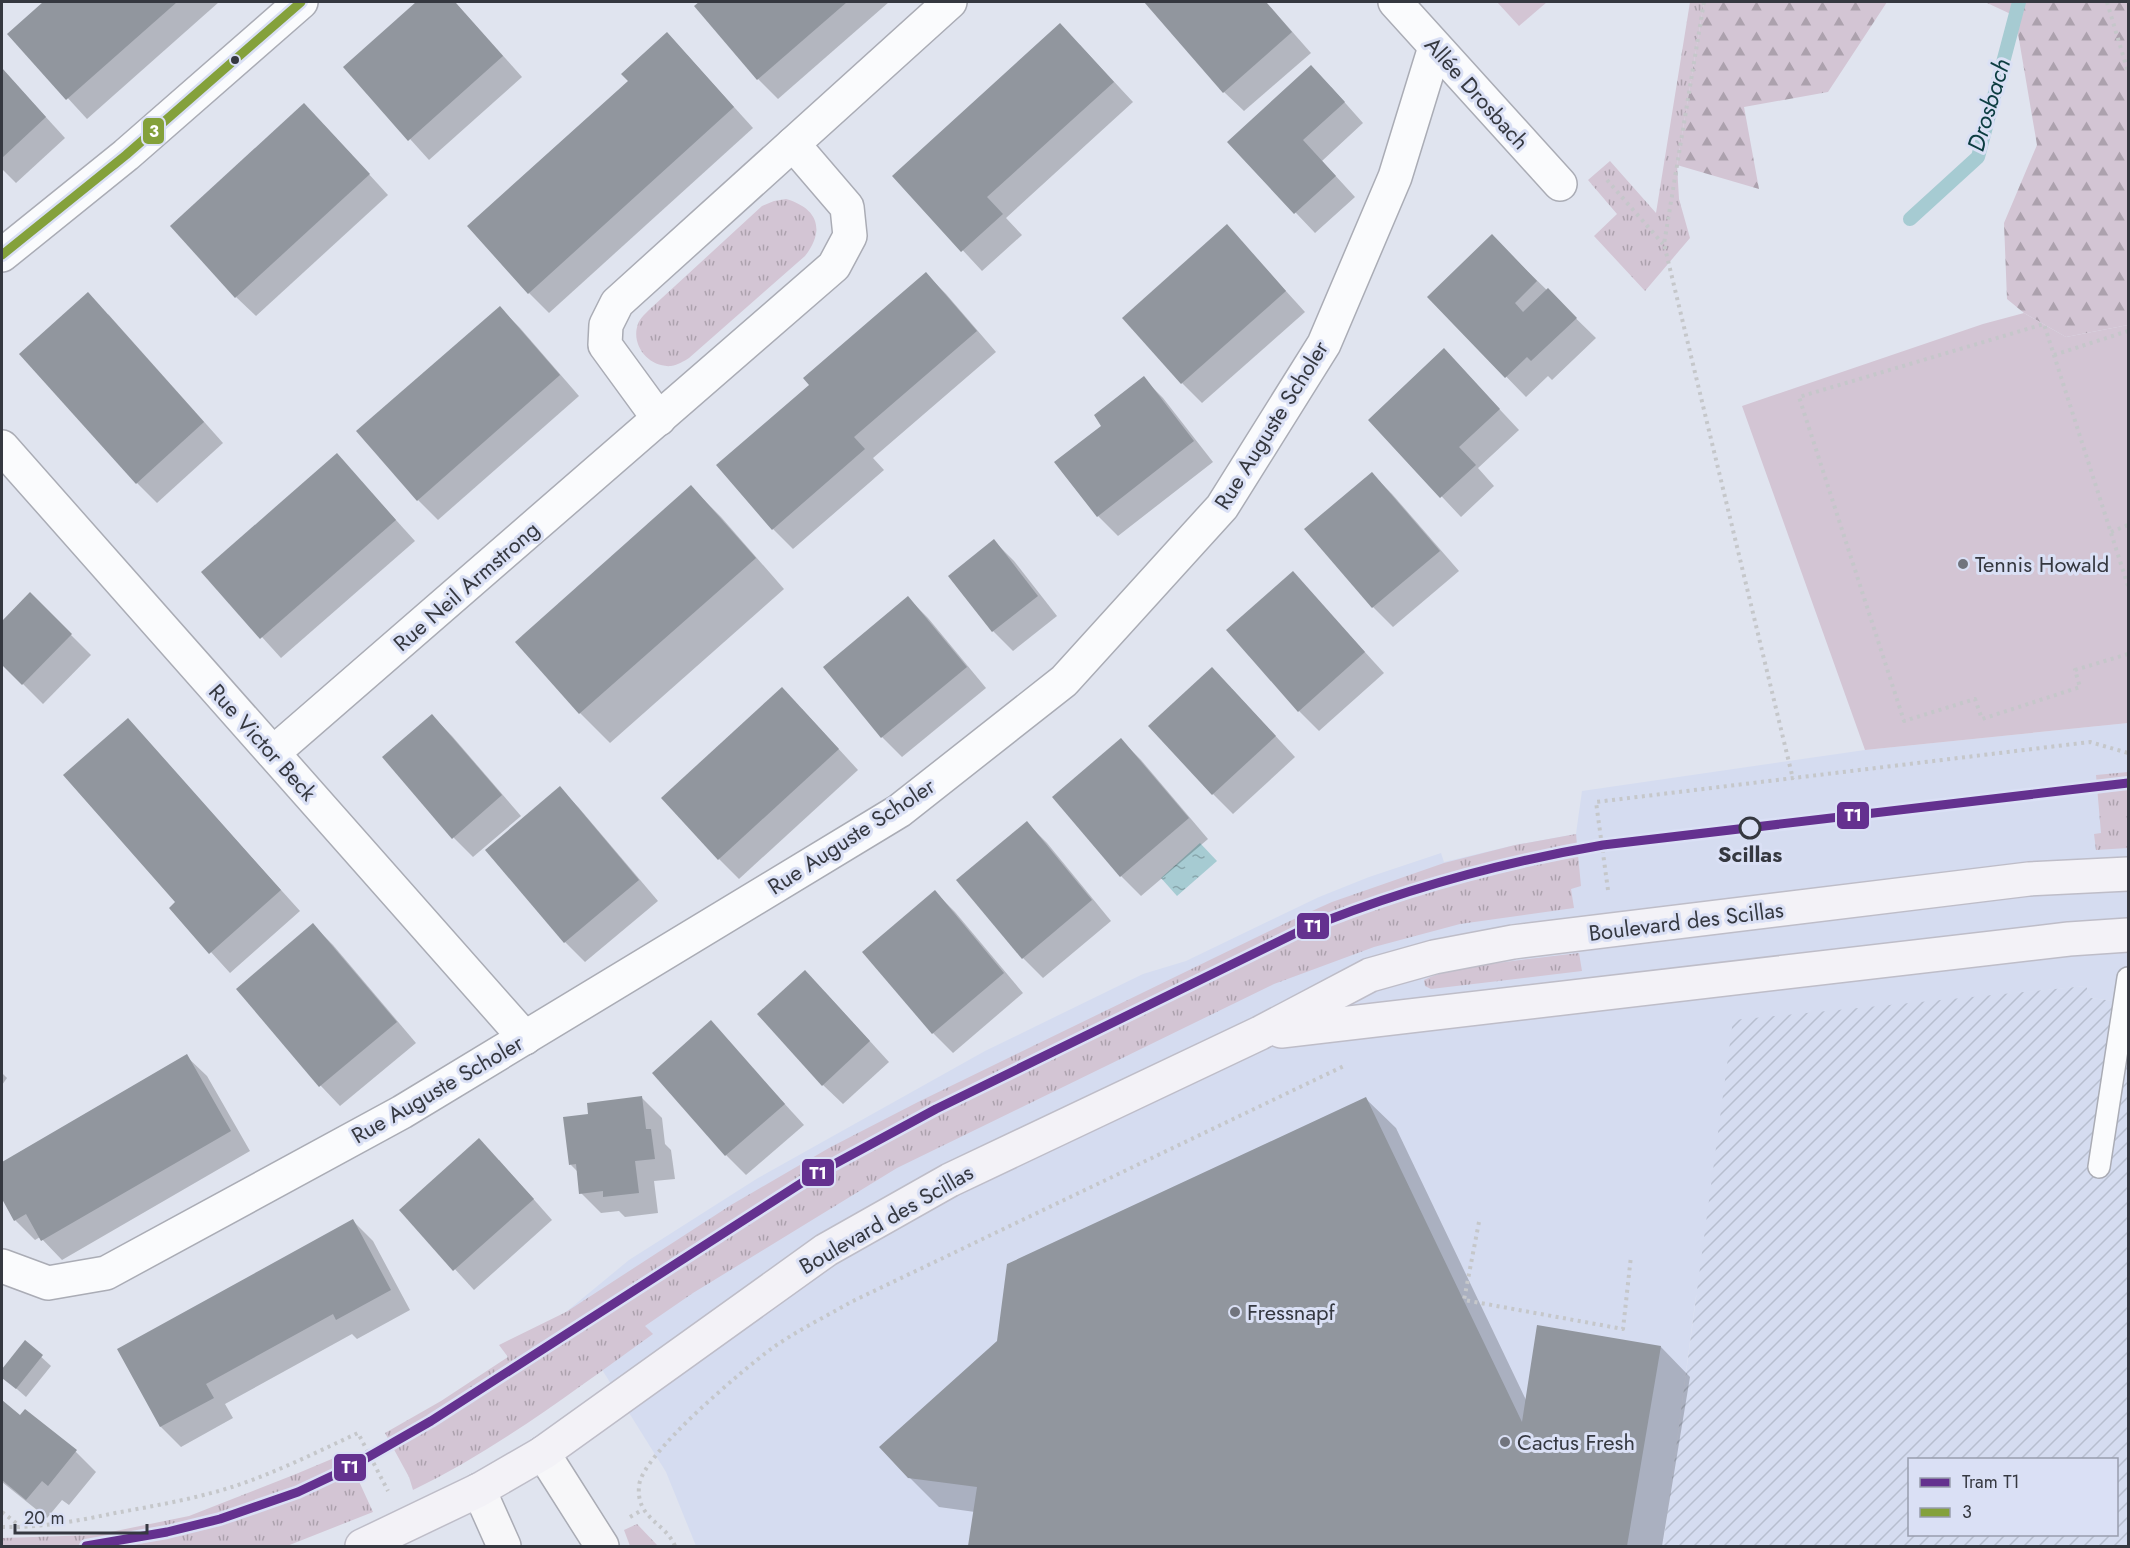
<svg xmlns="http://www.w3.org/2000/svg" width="2130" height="1548" font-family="Jost,sans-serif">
<defs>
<pattern id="industrial-furrows" width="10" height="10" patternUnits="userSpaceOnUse" patternTransform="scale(1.5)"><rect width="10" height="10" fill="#d5dcf0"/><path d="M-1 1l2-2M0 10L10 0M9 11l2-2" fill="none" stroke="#b7becf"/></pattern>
<pattern id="grass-tufts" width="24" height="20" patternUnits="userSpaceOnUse" patternTransform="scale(1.5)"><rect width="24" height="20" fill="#d3c5d4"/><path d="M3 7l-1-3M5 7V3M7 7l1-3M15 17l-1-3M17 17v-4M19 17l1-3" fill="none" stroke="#aca1ad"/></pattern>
<pattern id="forest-firs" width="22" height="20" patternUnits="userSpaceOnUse" patternTransform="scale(1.5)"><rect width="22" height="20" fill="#d3c5d4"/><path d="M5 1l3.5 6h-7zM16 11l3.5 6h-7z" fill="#aca1ad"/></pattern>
<pattern id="water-ripples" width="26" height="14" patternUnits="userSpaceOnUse" patternTransform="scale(1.5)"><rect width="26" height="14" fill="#a6cbd2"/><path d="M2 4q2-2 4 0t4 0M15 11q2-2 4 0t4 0" fill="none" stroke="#88a6ac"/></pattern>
</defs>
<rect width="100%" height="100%" fill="#e0e4ef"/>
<!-- built -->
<polygon fill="#d5dcf0" points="2128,723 2128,1003 2091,998 2086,986 1958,999 1696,1296 1663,1546 696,1546 666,1472 566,1312 629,1260 758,1178 985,1051 1143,974 1186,961 1319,897 1369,877 1441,853 1444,862 1515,845 1576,834 1582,791 1865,750"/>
<!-- industrial -->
<path fill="url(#industrial-furrows)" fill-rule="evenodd" d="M2086 986 2091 998 2128 1003V1546H1663L1733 1020ZM1910 1460H2116V1534H1910Z"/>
<!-- grass -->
<g fill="url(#grass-tufts)">
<polygon points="1690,2 1704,2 1677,165 1679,199 1690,238 1645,291 1594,236 1617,214 1588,180 1610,161 1656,213"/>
<path d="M786 199C817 208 826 229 805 256L689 358C684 361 678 365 671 366 650 368 630 346 638 324 640 318 646 313 650 309L762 206 774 201Z"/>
<polygon points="2128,772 2128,848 2096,850 2094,834 2101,833 2096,775"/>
<path d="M1576 834 1581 886 1571 889 1574 908 1460 924 1374 947 1274 984 897 1168 693 1293 645 1326 653 1334C576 1389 498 1449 413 1490L409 1477 385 1433 441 1401 508 1357 499 1345 566 1312 731 1205 829 1148 918 1102 1292 920 1332 902 1444 863 1515 845Z"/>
<path d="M1579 953 1582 971 1431 989 1425 986 1424 980C1439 972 1457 970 1473 967 1508 961 1544 957 1579 953Z"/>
<polygon points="346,1453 373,1512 287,1546 2,1546 2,1538 96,1535 189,1516 296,1474"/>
<polygon points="637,1524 658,1546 630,1546 624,1530"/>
</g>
<!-- forest -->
<g fill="url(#forest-firs)">
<polygon points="1704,2 1887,2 1828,92 1744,107 1759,189 1677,165"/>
<polygon points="1985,2 2128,2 2128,325 2066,337 2024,313 2007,299 2004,223 2037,145 2015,16"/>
</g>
<!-- pitch -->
<g fill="#d3c5d4">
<polygon points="1497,2 1547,2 1519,26"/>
<polygon points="2024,313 2066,337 2128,325 2128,723 1865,750 1742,406 1983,324"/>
</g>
<!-- water -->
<polygon fill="url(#water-ripples)" points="1200,843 1217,861 1177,896 1161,878"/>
<!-- shadow -->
<g fill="#0003">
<polygon points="46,2 219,2 87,119 9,34"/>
<polygon points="418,2 455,2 522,77 429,160 345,67"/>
<polygon points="702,2 889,2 778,99 758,79 696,7"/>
<polygon points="1145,2 1266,2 1311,53 1244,111 1224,92"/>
<polygon points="1080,45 1133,102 1006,218 1022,235 982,271 894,176"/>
<polygon points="687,55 753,128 549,313 529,293"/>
<polygon points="2,69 65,138 16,183 2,169"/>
<polygon points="1331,87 1363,123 1322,161 1355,197 1315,233 1229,142"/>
<polygon points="324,125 388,195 256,316 236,297"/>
<polygon points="1227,226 1305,312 1202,403 1182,383"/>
<polygon points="1512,256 1596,338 1552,380 1548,376 1526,397 1429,297"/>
<polygon points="926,274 946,294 996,352 873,458 884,470 793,549 773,529 811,385"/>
<polygon points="500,308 520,328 579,396 438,520 418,500"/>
<polygon points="108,314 223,443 157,503 137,483"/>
<polygon points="1444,350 1519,430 1478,468 1494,486 1461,517 1370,420"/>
<polygon points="1143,378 1163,398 1213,462 1118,536 1098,516 1056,463 1103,426"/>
<polygon points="337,455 415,541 281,658 203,572"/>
<polygon points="1372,474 1392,494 1459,571 1393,627 1373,607 1307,529"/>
<polygon points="691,487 721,517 784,589 610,743 580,713 517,642"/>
<polygon points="994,541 1014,561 1057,616 1013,651 993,631 950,576"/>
<polygon points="1293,573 1384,673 1319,731 1299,711"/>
<polygon points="30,594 91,655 43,704 2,663 2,623"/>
<polygon points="908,598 928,618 986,688 902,757 882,737 825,667"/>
<polygon points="1232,689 1295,757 1233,814 1213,794"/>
<polygon points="802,709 858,770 739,879 719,859"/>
<polygon points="432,716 452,736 521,816 473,857 454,838"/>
<polygon points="128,720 300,911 230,973 171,908 177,902"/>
<polygon points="1121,740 1141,760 1208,839 1141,896 1121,876 1054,797"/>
<polygon points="560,788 579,808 658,901 585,962 565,942 487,850"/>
<polygon points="1027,823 1047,843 1111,921 1043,978 1023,958"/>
<polygon points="935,892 955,912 1023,993 953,1053 933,1033"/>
<polygon points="313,925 333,945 416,1043 340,1106 321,1086 238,989"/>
<polygon points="825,992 889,1062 843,1104 823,1085"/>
<polygon points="711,1023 804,1125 746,1175 726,1155"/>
<polygon points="186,1056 207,1076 250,1151 62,1260 40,1237 35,1240 15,1220 2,1196 2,1164"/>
<polygon points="2,1073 7,1078 2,1085"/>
<polygon points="642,1098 662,1118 665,1144 671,1150 675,1179 654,1181 658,1213 625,1217 619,1211 601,1213 581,1193 578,1172 571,1165 590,1116"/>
<polygon points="1366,1099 1396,1128 1527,1402 1661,1347 1690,1377 1662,1546 970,1546 975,1512 939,1507 909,1477"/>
<polygon points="499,1160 552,1220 474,1290 401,1210"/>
<polygon points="353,1221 373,1241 410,1310 357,1339 352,1334 225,1404 233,1418 181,1447 161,1427 119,1350"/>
<polygon points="25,1342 51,1366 26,1397 2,1376 2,1372"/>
<polygon points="2,1402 20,1417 76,1452 96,1472 69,1505 62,1500 47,1518 2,1482"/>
</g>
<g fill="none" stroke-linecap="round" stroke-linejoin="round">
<!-- stream -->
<polyline stroke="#a6cbd2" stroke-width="14" points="1910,219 1978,157 2019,2"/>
</g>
<!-- building -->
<g fill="#91969e">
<polygon points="43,2 177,2 66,100 7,34"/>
<polygon points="416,2 455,2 503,56 408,141 343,67"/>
<polygon points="699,2 847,2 757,80 694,6"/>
<polygon points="1144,2 1266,2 1292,32 1223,93"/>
<polygon points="1060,23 1114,82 987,197 1003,214 961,252 892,176"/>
<polygon points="667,32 734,107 528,294 467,226 628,81 621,74"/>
<polygon points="1311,65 1345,102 1303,140 1336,176 1294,214 1227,142"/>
<polygon points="2,68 46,117 2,158"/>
<polygon points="304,103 370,174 235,298 170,226"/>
<polygon points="1227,224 1286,291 1181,384 1122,318"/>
<polygon points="1492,234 1537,281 1515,303 1523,312 1548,288 1577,318 1531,361 1527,357 1505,378 1427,297"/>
<polygon points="926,272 977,331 854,437 865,449 772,530 716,465 809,385 803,378"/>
<polygon points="88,292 204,422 136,484 19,354"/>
<polygon points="500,306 560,375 417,501 356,431"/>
<polygon points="1444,348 1500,409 1459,447 1476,465 1440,498 1368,420"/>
<polygon points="1144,376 1194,441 1097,517 1054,462 1101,426 1094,415"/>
<polygon points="337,453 396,520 260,639 201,572"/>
<polygon points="1372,472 1440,551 1372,608 1304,529"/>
<polygon points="691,485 756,558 579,714 515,642"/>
<polygon points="994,539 1038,596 992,632 948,576"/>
<polygon points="1293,571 1365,652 1298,712 1226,630"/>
<polygon points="30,592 72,634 22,685 2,665 2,621"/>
<polygon points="908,596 967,667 881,738 823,667"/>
<polygon points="1212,667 1276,736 1212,795 1148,726"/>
<polygon points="782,687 839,749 718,860 661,798"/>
<polygon points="432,714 502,795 452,839 382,757"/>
<polygon points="128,718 281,890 209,954 169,908 175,902 63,775"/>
<polygon points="1121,738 1189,818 1120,877 1052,797"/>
<polygon points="560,786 639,880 564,943 485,850"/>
<polygon points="1027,821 1092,900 1022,959 956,880"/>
<polygon points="935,890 1004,973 932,1034 862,952"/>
<polygon points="313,923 397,1022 319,1087 236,989"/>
<polygon points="805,970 870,1041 822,1086 757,1014"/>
<polygon points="711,1020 785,1104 725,1156 652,1073"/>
<polygon points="187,1054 231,1131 41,1241 26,1214 14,1221 2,1199 2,1162"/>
<polygon points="642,1096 646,1129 651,1129 655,1159 635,1161 639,1193 603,1197 603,1191 579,1194 576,1164 569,1165 563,1117 588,1114 587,1103"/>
<polygon points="1366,1097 1522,1422 1537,1325 1661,1346 1627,1546 968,1546 977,1487 908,1478 879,1447 997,1341 1007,1264"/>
<polygon points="479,1138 534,1199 453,1271 399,1210"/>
<polygon points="353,1219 391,1290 336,1320 333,1314 206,1384 214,1398 160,1427 117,1349"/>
<polygon points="25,1340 43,1355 16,1389 2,1378 2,1369"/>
<polygon points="2,1400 20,1415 25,1409 77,1450 48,1486 42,1481 26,1500 2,1480"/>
</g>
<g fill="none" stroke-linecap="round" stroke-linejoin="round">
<defs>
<polyline id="service" points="2099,1167 2128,978"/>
<g id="minor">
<polyline points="1395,2 1560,184"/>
<polyline points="2,255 126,155 301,2"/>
<polyline points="659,419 605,345 606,325 617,303 950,2"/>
<polyline points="2,447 525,1038"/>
<polyline points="273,753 834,266 850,236 847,207 793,144"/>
<polyline points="2,1266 48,1283 106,1273 402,1112 899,811 1064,681 1222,507 1324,344 1395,177 1435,47"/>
</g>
<g id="secondary">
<polyline points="543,1453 602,1546"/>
<polyline points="479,1490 504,1546"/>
</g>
<g id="primary">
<polyline points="1281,1031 2069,939 2128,935"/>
<polyline points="362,1546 479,1490 543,1453 826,1250 950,1180 1260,1033 1370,975 1434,957 1513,942 2029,879 2128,874"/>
</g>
</defs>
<!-- service casing -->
<use href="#service" stroke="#aaacb5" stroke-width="24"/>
<!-- minor casing -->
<use href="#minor" stroke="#aaacb5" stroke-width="36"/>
<!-- secondary casing -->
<use href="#secondary" stroke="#aaacb5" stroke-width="36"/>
<!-- primary casing -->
<use href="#primary" stroke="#bebdc8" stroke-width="36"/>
<!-- path -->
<g stroke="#c5c7ca" stroke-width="4" stroke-dasharray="3 4.5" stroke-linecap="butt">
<polyline points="1704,2 1664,244 1793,779"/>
<polyline points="2107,2 2128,72"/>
<polyline points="1607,180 1663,244"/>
<polyline points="2054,355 2128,331"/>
<polyline points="2111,532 2128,525"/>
<polyline points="2128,586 2044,324 1799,397 1904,721 1975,699 1982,719 2080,687 2075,670 2128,654"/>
<polyline points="1608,890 1596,802 2090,742 2128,753"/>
<polyline points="1479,1222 1464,1300 1623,1329 1631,1256"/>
<polyline points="2,1512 20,1526"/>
<polyline points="630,1517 642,1510"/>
<path d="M2 1527C39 1528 78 1521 115 1513 154 1506 194 1499 232 1487 275 1473 317 1452 358 1433L388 1491"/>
<path d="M675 1546C665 1522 636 1519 639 1486 641 1455 744 1369 771 1349 796 1331 825 1317 851 1302L1346 1065"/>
</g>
<!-- service -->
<use href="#service" stroke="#fafbfd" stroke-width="21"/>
<!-- minor -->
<use href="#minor" stroke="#fafbfd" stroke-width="33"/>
<!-- secondary -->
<use href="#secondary" stroke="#f7f7f9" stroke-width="33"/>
<!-- primary -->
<use href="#primary" stroke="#f3f2f7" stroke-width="33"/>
<defs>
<polyline id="bus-1" points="2,255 126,155 301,2"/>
</defs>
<!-- bus-1 casing -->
<use href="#bus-1" stroke="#dae0f5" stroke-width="14"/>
<!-- bus-1 -->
<use href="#bus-1" stroke="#84a13b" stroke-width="9"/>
<defs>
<path id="tram-1" d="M86 1546 167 1532 220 1519 298 1492 349 1468 431 1421 814 1175 936 1109 1298 932C1397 891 1498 863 1603 845L2128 783"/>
</defs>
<!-- tram-1 casing -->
<use href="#tram-1" stroke="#dae0f5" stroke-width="14"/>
<!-- tram-1 -->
<use href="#tram-1" stroke="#64318f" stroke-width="9"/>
</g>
<!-- markers -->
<circle fill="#353840" stroke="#dae0f5" stroke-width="2" cx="235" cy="60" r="5"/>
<g fill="#71747d" stroke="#dae0f5" stroke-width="2">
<circle cx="1963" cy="564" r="6"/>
<circle cx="1235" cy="1312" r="6"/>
<circle cx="1505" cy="1442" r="6"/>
</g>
<circle fill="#dae0f5" stroke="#353840" stroke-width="3" cx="1750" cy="828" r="10"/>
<g text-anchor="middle" stroke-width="6" stroke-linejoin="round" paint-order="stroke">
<!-- street labels -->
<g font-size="22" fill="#353840" stroke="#dae0f5">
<text transform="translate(1477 93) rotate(48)" y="8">Allée Drosbach</text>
<text transform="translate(1271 425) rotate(-58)" y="8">Rue Auguste Scholer</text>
<text transform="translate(466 586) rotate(-41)" y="8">Rue Neil Armstrong</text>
<text transform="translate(263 742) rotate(48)" y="8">Rue Victor Beck</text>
<text transform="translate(851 836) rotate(-33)" y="8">Rue Auguste Scholer</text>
<text transform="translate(1686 921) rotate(-7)" y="8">Boulevard des Scillas</text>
<text transform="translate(437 1089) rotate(-30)" y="8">Rue Auguste Scholer</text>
<text transform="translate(886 1219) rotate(-30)" y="8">Boulevard des Scillas</text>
</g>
<!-- poi labels -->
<g font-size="22" fill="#353840" stroke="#dae0f5" text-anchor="start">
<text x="1975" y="572">Tennis Howald</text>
<text x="1247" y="1320">Fressnapf</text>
<text x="1517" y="1450">Cactus Fresh</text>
</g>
<!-- stop labels -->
<g font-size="22" font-weight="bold" fill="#353840" stroke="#dae0f5">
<text x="1750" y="862">Scillas</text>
</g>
<!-- water labels -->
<g font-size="24" font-style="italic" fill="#0c3d41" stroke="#dae0f5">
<text transform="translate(1989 105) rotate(-73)" y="8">Drosbach</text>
</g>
</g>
<g stroke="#dae0f5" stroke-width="2">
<rect x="142" y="117" width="23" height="28" rx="6" fill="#84a13b"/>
<rect x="1836" y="801" width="34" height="29" rx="6" fill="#64318f"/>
<rect x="1296" y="912" width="34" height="28" rx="6" fill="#64318f"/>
<rect x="801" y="1158" width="34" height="29" rx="6" fill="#64318f"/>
<rect x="333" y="1453" width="34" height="29" rx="6" fill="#64318f"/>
</g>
<g font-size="16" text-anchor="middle" font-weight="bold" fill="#fff">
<text x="154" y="137">3</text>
<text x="1853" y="821">T1</text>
<text x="1313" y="932">T1</text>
<text x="818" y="1179">T1</text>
<text x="350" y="1473">T1</text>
</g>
<!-- border -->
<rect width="2130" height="1548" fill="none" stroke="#353840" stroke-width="6"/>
<!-- legend -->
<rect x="1908" y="1458" width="210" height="78" fill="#dae0f5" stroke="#989dad" stroke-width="1.5"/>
<rect x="1920" y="1478" width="30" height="9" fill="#64318f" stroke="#989dad" stroke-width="1.5"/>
<text x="1962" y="1488" font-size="18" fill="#353840">Tram T1</text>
<rect x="1920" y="1508" width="30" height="9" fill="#84a13b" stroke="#989dad" stroke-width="1.5"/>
<text x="1962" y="1518" font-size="18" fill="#353840">3</text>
<!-- scale -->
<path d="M15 1524v9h132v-9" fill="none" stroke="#353840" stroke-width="3"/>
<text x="24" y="1524" font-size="18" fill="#353840" stroke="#dae0f5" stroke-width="4.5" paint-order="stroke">20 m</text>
</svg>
